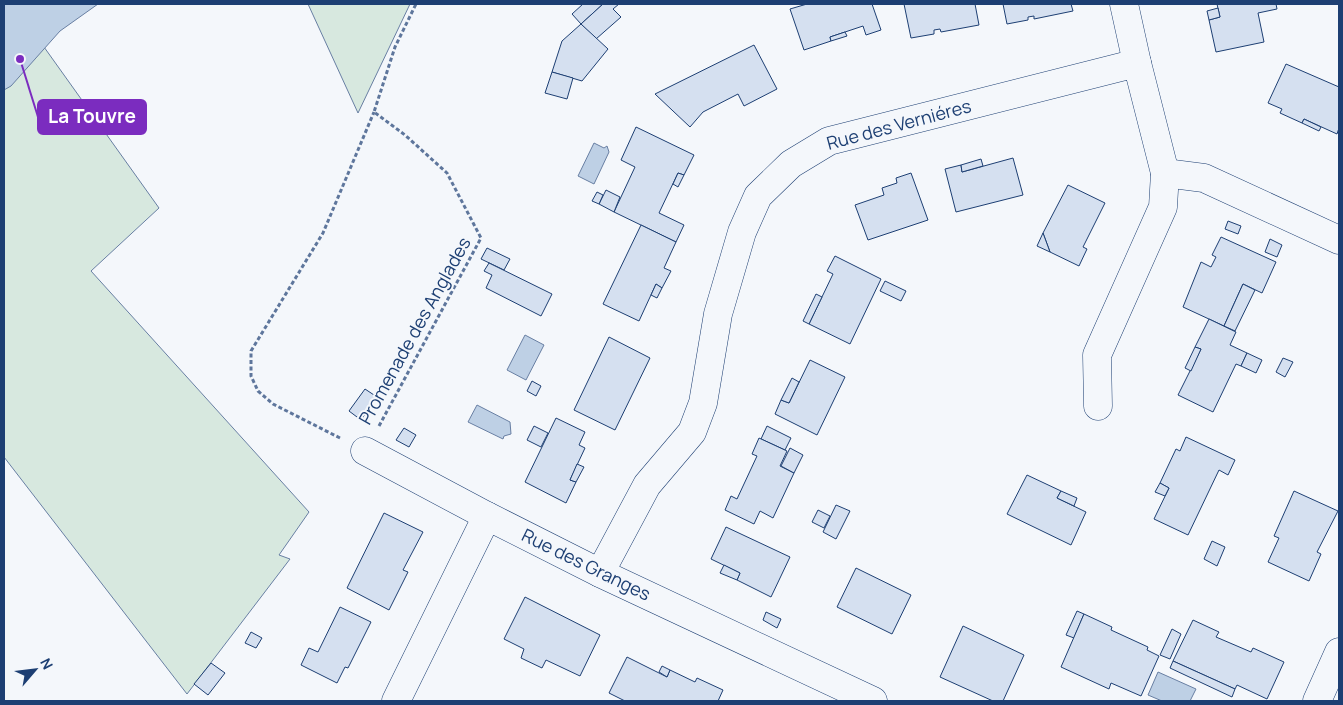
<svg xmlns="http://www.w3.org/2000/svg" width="1343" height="705" font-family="Manrope,sans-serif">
<rect width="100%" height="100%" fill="#f4f7fb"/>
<!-- green -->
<g fill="#d7e8df" stroke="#687fa3">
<polygon points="4,4 39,40 159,208 91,271 309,512 279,555 290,559 187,694 4,457"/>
<polygon points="308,4 410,4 358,113"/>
</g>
<!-- water -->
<g fill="#bed0e5" stroke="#687fa3">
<polygon points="4,4 98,4 60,31 11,86 4,90"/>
<polygon points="594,143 604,148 607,146 609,152 594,184 578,176"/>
<polygon points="525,335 544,345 526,380 507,370"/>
<polygon points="477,405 510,422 511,434 504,436 503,439 468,422"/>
<polygon points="1158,672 1196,689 1190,701 1162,701 1148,695"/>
</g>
<!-- building -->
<g fill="#d5e0f0" stroke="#1d3f73">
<polygon points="583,4 603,4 581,24 572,14"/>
<polygon points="603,4 619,4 613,9 621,17 596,39 581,24"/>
<polygon points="807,4 872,4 881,30 866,35 863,26 830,37 831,41 804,50 790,9"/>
<polygon points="904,4 975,4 979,25 941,32 940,29 934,30 934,34 911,38"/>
<polygon points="1003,4 1071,4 1073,11 1034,19 1034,16 1028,17 1028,20 1007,24"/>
<polygon points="1217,4 1276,4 1277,9 1258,13 1264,42 1216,52 1209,20 1220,17"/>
<polygon points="1218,8 1220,17 1209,20 1207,11"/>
<polygon points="581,24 608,49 582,81 552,72 562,41"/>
<polygon points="845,32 847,36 831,41 830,37"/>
<polygon points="754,45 777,89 744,106 738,94 703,112 690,127 655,94"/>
<polygon points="1286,64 1339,87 1339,128 1337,134 1304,119 1302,123 1280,113 1282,109 1268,103"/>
<polygon points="552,72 573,78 567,99 545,93"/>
<polygon points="1304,119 1321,127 1319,131 1302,123"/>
<polygon points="636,127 694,155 684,175 678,173 659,213 684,225 676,242 614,212 635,167 621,160"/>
<polygon points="1013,158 1023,195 956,212 945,169 961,165 962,172"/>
<polygon points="981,159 983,166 962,172 961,165"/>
<polygon points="678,173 684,175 678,187 673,184"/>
<polygon points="911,173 928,220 868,240 855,205 884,195 882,188 897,183 896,178"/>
<polygon points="1068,185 1105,203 1083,247 1087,249 1079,266 1050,252 1043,233"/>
<polygon points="606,190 620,197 614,212 599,204"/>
<polygon points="597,192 603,195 599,204 592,201"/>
<polygon points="1228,221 1241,226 1238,234 1225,229"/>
<polygon points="641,225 676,242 664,268 671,271 662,288 656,284 639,321 603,304"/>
<polygon points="1043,233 1050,252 1037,246"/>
<polygon points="1221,237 1276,262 1262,293 1243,284 1224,326 1183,307 1201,262 1211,267 1216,257 1212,255"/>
<polygon points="1270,239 1282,245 1277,257 1265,252"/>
<polygon points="487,248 510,259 504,270 481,259"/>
<polygon points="835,256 881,279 850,344 809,324 833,274 827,271"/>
<polygon points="489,263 552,294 541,316 486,288 492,275 484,271"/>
<polygon points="885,281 906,291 901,301 880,291"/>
<polygon points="656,284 662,288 657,298 651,295"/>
<polygon points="1243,284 1255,290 1235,331 1224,326"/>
<polygon points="816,294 822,297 809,324 803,321"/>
<polygon points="1209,319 1236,332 1230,345 1247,353 1241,366 1236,364 1213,412 1178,395 1201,349 1195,347"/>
<polygon points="609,337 650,358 615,430 574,410"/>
<polygon points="1195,347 1201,349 1191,371 1185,368"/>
<polygon points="1247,353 1262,360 1256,373 1241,366"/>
<polygon points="1283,358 1293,362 1285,377 1276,372"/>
<polygon points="810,360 845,377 817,435 775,414 781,400 789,403"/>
<polygon points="792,378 799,382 789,403 781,400"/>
<polygon points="532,381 541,386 536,396 527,391"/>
<polygon points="365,389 377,397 361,420 349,411"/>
<polygon points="556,418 585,432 579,445 585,448 570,480 576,482 566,503 525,482"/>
<polygon points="534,426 548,433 541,447 527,440"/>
<polygon points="767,426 791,438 785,450 761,439"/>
<polygon points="404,428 416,435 409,447 396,440"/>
<polygon points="1186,437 1235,460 1228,475 1219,470 1188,535 1154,519 1169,488 1160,483 1176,449 1180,451"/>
<polygon points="759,438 787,451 780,466 794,473 773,518 760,511 754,524 725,510 731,496 737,499 757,456 752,454"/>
<polygon points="790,448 803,455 794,473 781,466"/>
<polygon points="577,464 584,467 576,482 570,480"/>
<polygon points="1027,475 1061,491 1057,498 1086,512 1071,545 1007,514"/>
<polygon points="1160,483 1169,488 1165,496 1155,492"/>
<polygon points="1061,491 1077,498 1074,506 1057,498"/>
<polygon points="1294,491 1338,511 1317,552 1321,554 1309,581 1268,562 1279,538 1274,536"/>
<polygon points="836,505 850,511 836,539 823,532"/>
<polygon points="818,510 830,516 824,528 812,522"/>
<polygon points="384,513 423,532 403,570 408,572 389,610 347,588"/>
<polygon points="726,527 790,557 771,597 737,580 740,573 711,559"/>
<polygon points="1212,541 1225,547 1217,566 1204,559"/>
<polygon points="724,565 740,573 737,580 720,573"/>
<polygon points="856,568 911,595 892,634 837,607"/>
<polygon points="525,597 600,635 580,676 546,660 542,668 521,658 524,649 504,639"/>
<polygon points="340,607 371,622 348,668 345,667 337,683 301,665 309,648 318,652"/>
<polygon points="1077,611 1084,614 1074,638 1066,635"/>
<polygon points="766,612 781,619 777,628 763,620"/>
<polygon points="1084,614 1112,627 1111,630 1148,647 1147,650 1159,656 1141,696 1111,683 1109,689 1061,667"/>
<polygon points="1193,620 1219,632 1216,637 1251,652 1253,648 1284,662 1267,699 1237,685 1235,689 1173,661"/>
<polygon points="963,626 1024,655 1003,701 993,701 940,677"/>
<polygon points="1172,629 1181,634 1170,659 1160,655"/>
<polygon points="251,632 262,638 256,648 245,643"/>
<polygon points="627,657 667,677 670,670 695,682 697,678 723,690 718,701 625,701 609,693"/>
<polygon points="1173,661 1235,689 1232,697 1170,668"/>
<polygon points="211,663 225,673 208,695 194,684"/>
<polygon points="662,666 670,670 667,677 659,672"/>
</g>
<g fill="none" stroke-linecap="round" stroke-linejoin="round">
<defs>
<g id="street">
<polyline points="1124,4 1137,63"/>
<polyline points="1098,406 1097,355 1163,207 1165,173"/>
<polyline points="365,451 487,516"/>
<polyline points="600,573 647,485 692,432 703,403 718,314 742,232 758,196 791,164 829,141 1137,63 1165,173 1204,178 1339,240"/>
<polyline points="396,701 487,516 600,573 873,701"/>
<polyline points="1317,701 1339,652"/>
</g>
</defs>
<!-- street casing -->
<use href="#street" stroke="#1d3f73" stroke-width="29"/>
<!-- path -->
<g stroke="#5e769c" stroke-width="3" stroke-dasharray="4 2.5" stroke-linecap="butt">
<polyline points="379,426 481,238 447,173 405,135 374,112 395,47 416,4"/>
<polyline points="340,438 273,404 258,391 251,376 251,351 323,233 374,112"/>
</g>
<!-- street -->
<use href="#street" stroke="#f4f7fb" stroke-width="28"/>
</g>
<g text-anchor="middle" stroke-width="4" stroke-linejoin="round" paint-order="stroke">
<!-- street labels -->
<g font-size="18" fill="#1d3f73" stroke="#f4f7fb">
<text transform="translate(899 125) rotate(-15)" y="6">Rue des Verniéres</text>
<text transform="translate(415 331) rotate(-61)" y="6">Promenade des Anglades</text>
<text transform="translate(586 565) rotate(26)" y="6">Rue des Granges</text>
</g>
</g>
<!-- callouts -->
<path fill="none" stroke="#7b2cbf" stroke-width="2" d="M20 59L38 117"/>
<circle fill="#7b2cbf" stroke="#f4f7fb" stroke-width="2" cx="20" cy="59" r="5"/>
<rect fill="#7b2cbf" stroke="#7b2cbf" stroke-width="2" x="38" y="100" width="108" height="34" rx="5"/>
<g font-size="19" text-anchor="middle" font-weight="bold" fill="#fff">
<text x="92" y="123">La Touvre</text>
</g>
<!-- border -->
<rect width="1343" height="705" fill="none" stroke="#1d3f73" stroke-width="10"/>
<!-- north arrow -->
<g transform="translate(35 670) rotate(62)" stroke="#f4f7fb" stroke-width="4" paint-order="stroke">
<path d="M0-4L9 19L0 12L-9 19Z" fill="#1d3f73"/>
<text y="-8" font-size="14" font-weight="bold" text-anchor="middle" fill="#1d3f73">N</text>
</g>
</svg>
